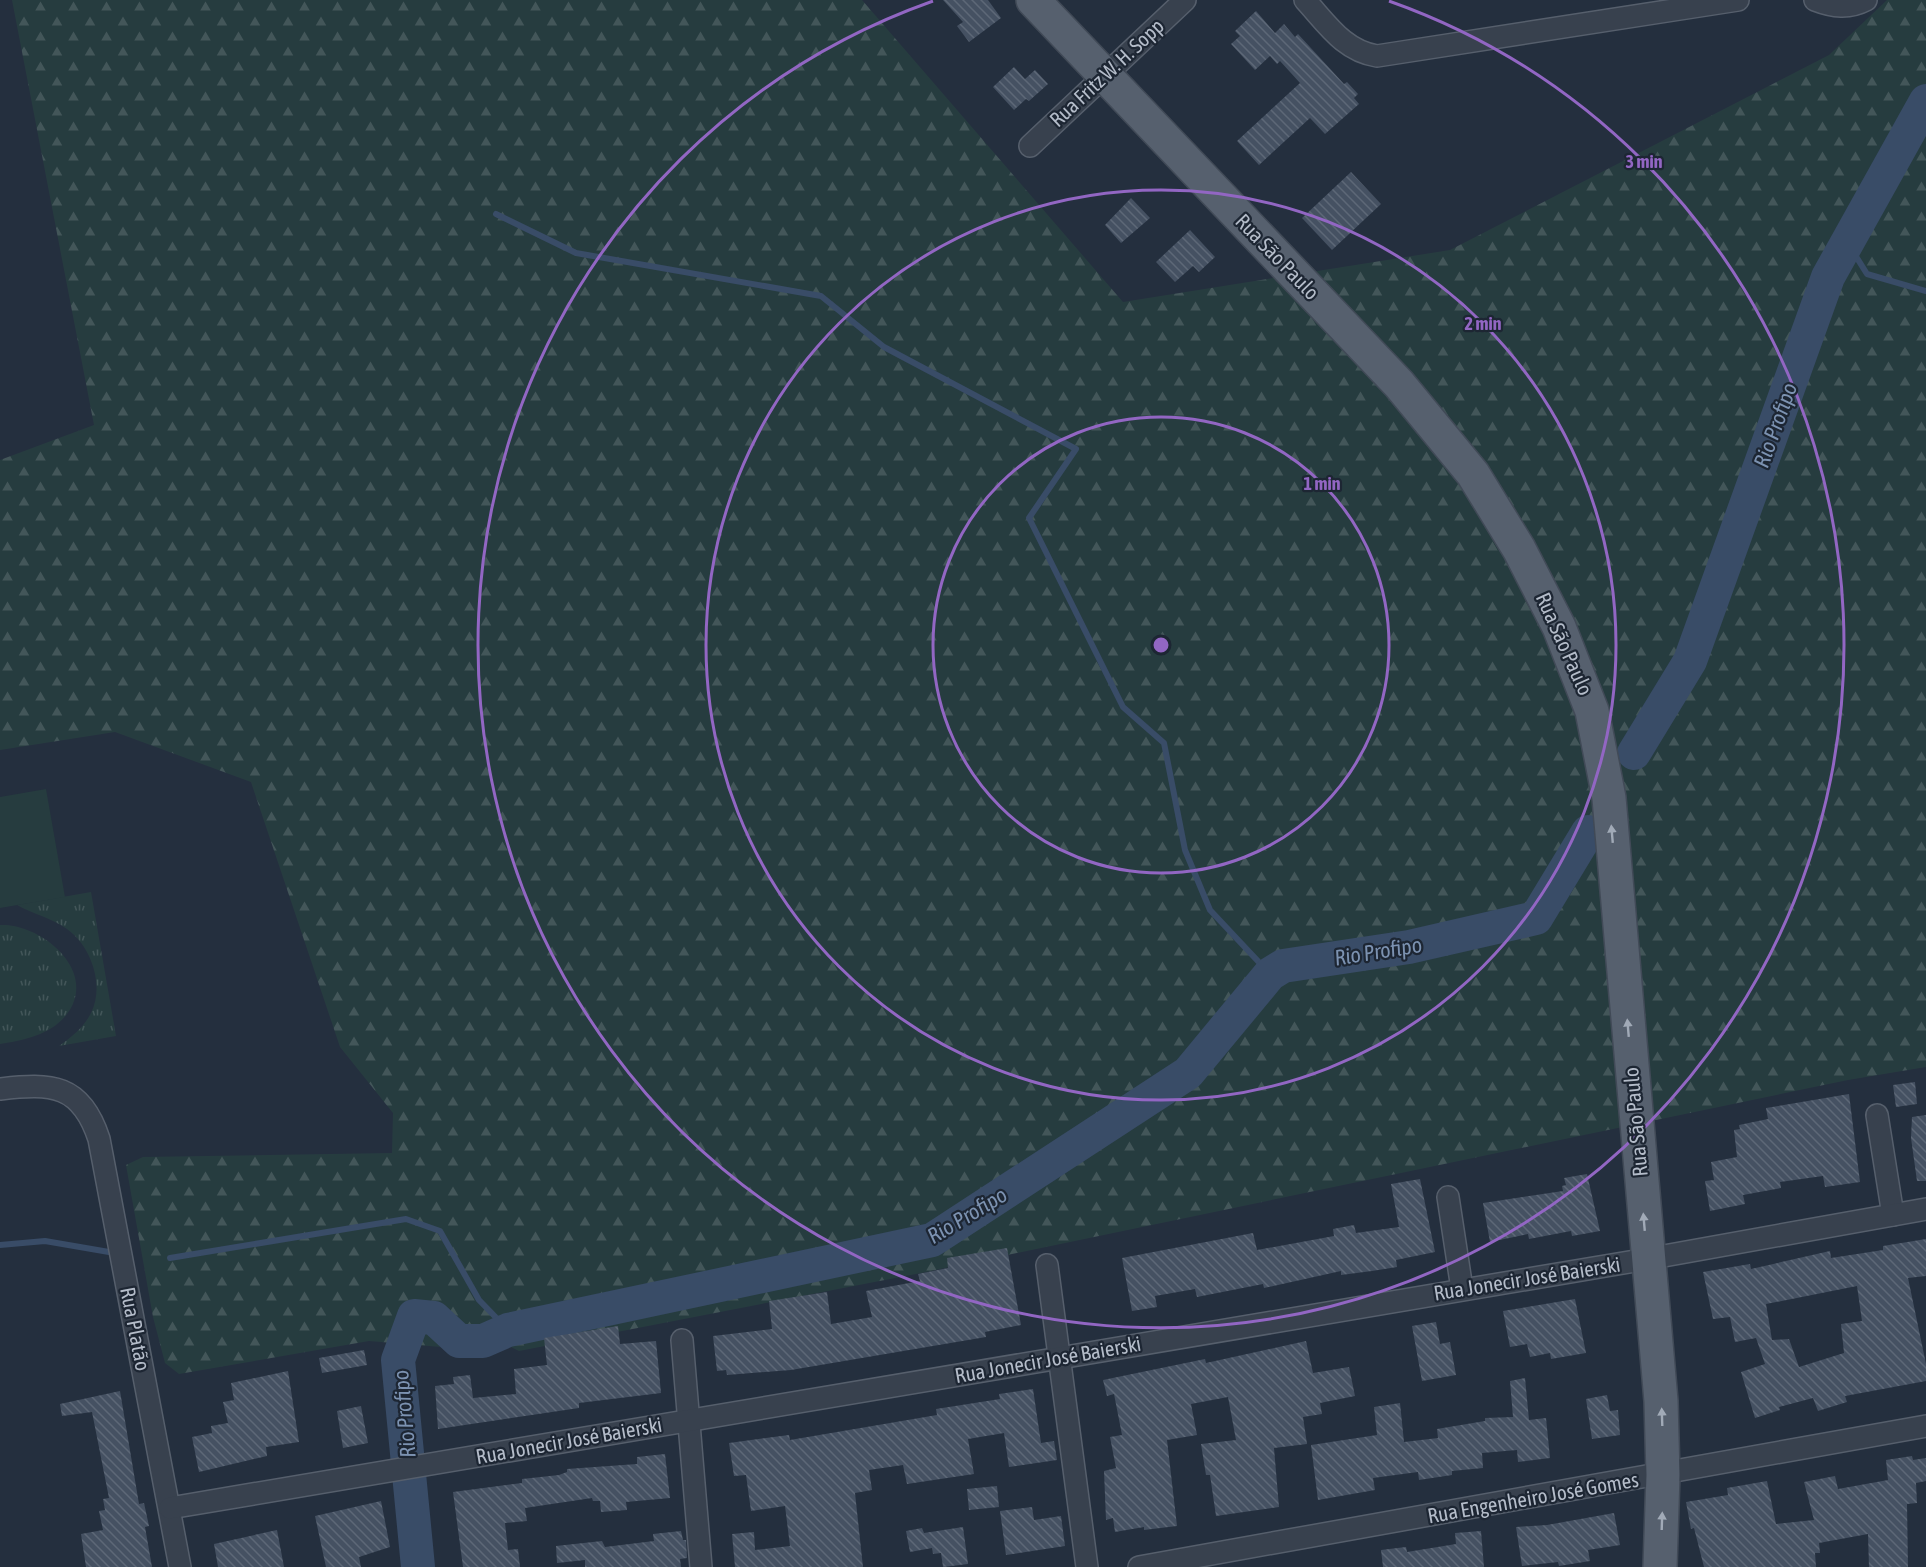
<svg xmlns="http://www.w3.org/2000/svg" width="1926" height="1567" font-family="'Asap Condensed',sans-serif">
<defs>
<pattern id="grass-tufts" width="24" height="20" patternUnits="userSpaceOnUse" patternTransform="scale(1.5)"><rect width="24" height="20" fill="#263c3f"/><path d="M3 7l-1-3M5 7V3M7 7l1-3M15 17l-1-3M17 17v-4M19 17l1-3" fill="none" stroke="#435659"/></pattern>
<pattern id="forest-firs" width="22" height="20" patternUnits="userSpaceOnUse" patternTransform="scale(1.5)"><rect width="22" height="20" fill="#263c3f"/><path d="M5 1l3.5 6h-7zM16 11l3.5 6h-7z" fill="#435659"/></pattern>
<pattern id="building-back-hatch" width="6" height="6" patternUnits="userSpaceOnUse" patternTransform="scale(1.5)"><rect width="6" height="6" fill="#455162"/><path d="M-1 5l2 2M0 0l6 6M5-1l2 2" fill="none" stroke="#5d6877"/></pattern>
</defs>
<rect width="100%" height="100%" fill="#242f3e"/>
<!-- grass -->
<g fill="url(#grass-tufts)">
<path d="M91 892 116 1036 59 1046C72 1037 84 1027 91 1013 105 985 91 946 67 929 52 918 33 914 17 905Z"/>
<path d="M0 925C41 923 99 971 67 1014 51 1035 24 1040 0 1044Z"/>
</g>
<!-- forest -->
<polygon fill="url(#forest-firs)" points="12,0 862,0 1123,302 1450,250 1829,55 1887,0 1926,0 1926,1067 1848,1080 921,1273 519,1351 470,1327 441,1347 369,1341 179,1374 165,1363 153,1317 126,1165 143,1157 392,1153 393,1113 340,1047 251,782 115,732 0,750 0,460 94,425"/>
<!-- garden -->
<polygon fill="#263c3f" points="46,789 65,897 0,908 0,797"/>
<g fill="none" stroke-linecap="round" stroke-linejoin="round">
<!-- stream -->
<g stroke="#394c67" stroke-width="6">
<polyline points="496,214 576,253 821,296 884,347 1076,449 1029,518 1123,707 1164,743 1185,850 1210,910 1270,974"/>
<polyline points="1847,242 1867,274 1926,291"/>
<polyline points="0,1245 45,1241 109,1252"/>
<polyline points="170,1258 406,1219 440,1231 479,1300 508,1330"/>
</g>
<!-- river -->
<g stroke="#394c67" stroke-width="34">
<polyline points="1634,753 1690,661 1828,277 1926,101"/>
<polyline points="418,1567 398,1360 414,1316 434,1318 459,1341 483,1341 508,1330 932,1240 1188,1073 1270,974 1283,966 1409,947 1536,918 1588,832"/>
</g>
</g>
<!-- building -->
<g fill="url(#building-back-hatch)" fill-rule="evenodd">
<polygon points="943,0 988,0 1001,18 969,42 957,26 963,22"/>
<polygon points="1256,11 1275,33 1284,24 1295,37 1298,34 1344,84 1347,82 1358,94 1354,98 1359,104 1325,134 1310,118 1259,165 1237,141 1300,83 1280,61 1277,64 1270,56 1255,70 1231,44 1240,36 1235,31"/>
<polygon points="1014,67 1025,79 1035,70 1048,84 1029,101 1026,99 1014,110 993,87"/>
<polygon points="1351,172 1381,204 1332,250 1302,218"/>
<polygon points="1131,198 1150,218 1121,243 1105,225"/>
<polygon points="1190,230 1215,257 1199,272 1193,266 1175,282 1156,262"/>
<polygon points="1915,1082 1917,1104 1896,1107 1893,1085"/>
<polygon points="1849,1094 1860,1182 1825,1187 1823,1176 1780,1182 1781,1188 1743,1195 1745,1204 1710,1211 1705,1181 1714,1180 1711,1162 1737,1157 1734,1130 1740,1129 1739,1125 1768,1119 1766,1108"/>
<polygon points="1926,1115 1926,1181 1917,1181 1911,1138 1912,1117"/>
<polygon points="1587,1174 1600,1231 1572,1236 1571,1231 1529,1239 1528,1234 1490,1242 1483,1203 1563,1191 1562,1186 1566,1185 1564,1178"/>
<polygon points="1420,1179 1435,1252 1396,1260 1397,1267 1372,1271 1341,1275 1341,1271 1264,1288 1263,1284 1197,1297 1195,1289 1155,1296 1157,1307 1132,1311 1122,1258 1253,1233 1257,1250 1334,1236 1333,1229 1354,1225 1356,1233 1399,1227 1391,1184"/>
<path d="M1926 1239V1276L1908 1278 1926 1364V1381L1845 1396 1847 1402 1818 1411 1813 1398 1779 1407 1780 1410 1755 1418 1741 1372 1765 1364 1756 1338 1735 1342 1730 1317 1713 1319 1703 1272 1750 1264 1751 1269 1830 1251 1831 1258 1883 1250V1246ZM1857 1286 1862 1321 1841 1324 1844 1353 1799 1367 1789 1339 1772 1340 1766 1304Z"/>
<polygon points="1007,1248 1021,1325 985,1332 986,1337 791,1370 727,1375 726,1370 717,1371 713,1336 772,1329 769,1301 827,1292 831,1324 872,1317 866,1291 920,1281 918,1274 948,1268 947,1258"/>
<polygon points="1575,1299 1586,1353 1551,1359 1550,1353 1530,1357 1527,1344 1510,1347 1503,1311"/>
<polygon points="1436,1322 1440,1344 1450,1342 1456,1375 1422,1381 1412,1326"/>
<polygon points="618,1326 620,1344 656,1341 661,1393 579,1403 579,1408 438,1429 435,1386 454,1384 453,1377 470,1375 473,1398 516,1394 514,1369 547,1365 544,1338"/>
<polygon points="1306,1341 1313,1373 1349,1367 1355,1396 1320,1403 1322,1414 1303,1417 1307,1444 1274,1448 1279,1507 1216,1516 1210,1475 1206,1475 1201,1444 1236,1440 1228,1397 1191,1404 1197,1435 1167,1440 1177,1526 1144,1530 1144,1527 1115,1532 1113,1518 1106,1520 1104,1471 1116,1468 1110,1437 1122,1435 1114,1394 1107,1396 1103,1380 1205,1359 1206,1363"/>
<polygon points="364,1350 367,1365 322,1373 319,1358"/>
<polygon points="288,1371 299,1442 266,1447 267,1456 199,1472 192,1437 212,1433 211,1426 228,1423 223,1402 234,1400 231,1383"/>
<polygon points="1525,1378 1529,1420 1546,1418 1550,1458 1518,1462 1517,1450 1482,1453 1483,1468 1452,1471 1452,1475 1419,1480 1418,1472 1373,1478 1375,1490 1318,1500 1311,1445 1377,1435 1374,1407 1400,1403 1404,1442 1438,1438 1437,1429 1485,1421 1485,1418 1513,1417 1510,1381"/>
<polygon points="1033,1389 1041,1443 1054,1441 1057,1460 1009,1467 1004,1433 968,1439 974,1474 907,1484 903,1465 869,1470 872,1490 855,1493 863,1567 735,1567 732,1534 754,1532 755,1550 790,1546 785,1506 751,1511 746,1475 734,1476 729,1443 789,1435 790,1440 937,1415 936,1409 1000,1399 999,1394"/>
<polygon points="120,1391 139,1504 144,1503 149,1526 145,1527 152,1567 86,1567 81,1534 103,1530 99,1511 105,1510 103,1499 109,1498 92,1412 62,1416 60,1404"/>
<polygon points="1607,1395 1610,1411 1618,1410 1620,1435 1592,1439 1586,1399"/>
<polygon points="361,1406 368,1443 343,1448 337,1411"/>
<polygon points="665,1454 670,1498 626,1502 627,1510 601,1512 600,1501 593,1501 592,1498 525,1508 527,1521 505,1523 508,1550 518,1549 520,1567 463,1567 453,1492 522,1483 522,1479 559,1475 567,1472 567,1469 637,1464 637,1457"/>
<polygon points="1912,1456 1913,1460 1926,1458 1926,1481 1916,1483 1917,1503 1907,1504 1908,1567 1869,1567 1868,1534 1819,1543 1820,1553 1815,1553 1816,1567 1704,1567 1694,1528 1691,1529 1686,1502 1728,1495 1727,1488 1767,1481 1776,1524 1814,1520 1804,1482 1835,1476 1838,1489 1888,1480 1886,1460"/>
<polygon points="997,1486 999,1507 969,1510 967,1489"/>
<polygon points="381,1501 390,1547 359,1557 361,1567 326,1567 315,1516"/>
<polygon points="1032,1507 1034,1520 1061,1516 1065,1546 1006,1555 1000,1511"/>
<polygon points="1614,1513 1620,1545 1588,1550 1590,1561 1559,1566 1558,1562 1522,1566 1516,1527 1547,1525"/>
<polygon points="963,1527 968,1564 943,1567 941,1553 933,1554 932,1548 910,1552 906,1531 922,1528 924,1533"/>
<polygon points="277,1530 284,1567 218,1567 214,1544"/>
<polygon points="681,1531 683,1540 686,1540 687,1558 680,1559 681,1567 585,1567 585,1560 557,1563 556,1546 602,1541 605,1547 654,1541 653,1534"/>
<polygon points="1481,1531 1484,1567 1383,1567 1381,1550 1406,1547 1407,1552 1456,1544 1455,1533"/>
</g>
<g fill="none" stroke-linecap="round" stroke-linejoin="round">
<defs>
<g id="street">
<path d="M1305 0C1327 24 1344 51 1377 56L1738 0"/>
<path d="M1815 0C1833 7 1849 9 1866 0"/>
<polyline points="1030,146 1185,0"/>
<path d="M0 1089C52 1083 81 1084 99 1139L180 1567"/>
<polyline points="1877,1115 1893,1215"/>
<polyline points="1448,1197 1462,1289"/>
<polyline points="1047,1265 1087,1567"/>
<polyline points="682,1340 701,1567"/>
<polyline points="170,1508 1647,1259 1926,1209"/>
<polyline points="1139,1567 1926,1426"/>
</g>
<polyline id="primary" points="1033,0 1399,384 1473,474 1519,549 1559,627 1592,711 1609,798 1661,1401 1663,1475 1660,1567"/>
</defs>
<!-- street casing -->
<use href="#street" stroke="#565f6c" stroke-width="24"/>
<!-- primary casing -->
<use href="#primary" stroke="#414a57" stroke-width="36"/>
<!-- street -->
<use href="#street" stroke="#38414e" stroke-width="21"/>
<!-- primary -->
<use href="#primary" stroke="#56606e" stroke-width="33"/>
</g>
<!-- one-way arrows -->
<defs><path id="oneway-solid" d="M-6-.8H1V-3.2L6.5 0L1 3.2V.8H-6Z" transform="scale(1.5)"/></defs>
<g fill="#a1aab7">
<use href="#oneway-solid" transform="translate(1612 834) rotate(-95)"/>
<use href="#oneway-solid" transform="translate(1628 1028) rotate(-95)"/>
<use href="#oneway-solid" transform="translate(1644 1222) rotate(-95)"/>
<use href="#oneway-solid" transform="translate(1662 1417) rotate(-92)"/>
<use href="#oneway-solid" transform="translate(1662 1521) rotate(-88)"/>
</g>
<!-- distance rings -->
<g fill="none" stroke="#9266c3" stroke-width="3">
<circle cx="1161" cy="645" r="228"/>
<circle cx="1161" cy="645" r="455"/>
<path d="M1389 1A683 683 0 1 1 933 1"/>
</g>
<g text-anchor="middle" stroke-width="4.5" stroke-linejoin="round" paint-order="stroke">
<!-- street labels -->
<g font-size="21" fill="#b4bcc9" stroke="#1d2633">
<text transform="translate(1107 73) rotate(-43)" y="7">Rua Fritz W. H. Sopp</text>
<text transform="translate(1277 257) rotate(46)" y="7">Rua São Paulo</text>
<text transform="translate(1564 644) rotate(66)" y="7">Rua São Paulo</text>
<text transform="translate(1636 1122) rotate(-95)" y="7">Rua São Paulo</text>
<text transform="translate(1527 1279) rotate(-9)" y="7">Rua Jonecir José Baierski</text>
<text transform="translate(135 1329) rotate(79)" y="7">Rua Platão</text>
<text transform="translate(1048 1360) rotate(-10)" y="7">Rua Jonecir José Baierski</text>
<text transform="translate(569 1441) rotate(-10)" y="7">Rua Jonecir José Baierski</text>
<text transform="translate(1533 1498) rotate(-10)" y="7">Rua Engenheiro José Gomes</text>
</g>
<!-- water labels -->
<g font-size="22" font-style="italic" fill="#7c92b1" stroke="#1d2633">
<text transform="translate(1775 425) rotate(-70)" y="8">Rio Profipo</text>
<text transform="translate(1378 951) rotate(-9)" y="8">Rio Profipo</text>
<text transform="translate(967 1215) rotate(-31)" y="8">Rio Profipo</text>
<text transform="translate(404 1414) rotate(-95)" y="8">Rio Profipo</text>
</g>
</g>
<circle cx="1161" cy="645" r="9" fill="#9266c3" stroke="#1d2633" stroke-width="3"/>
<g font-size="18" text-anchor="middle" font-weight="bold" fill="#9266c3" stroke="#1d2633" stroke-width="4.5" stroke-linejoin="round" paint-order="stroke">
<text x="1644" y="168">3 min</text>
<text x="1483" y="330">2 min</text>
<text x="1322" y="490">1 min</text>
</g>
</svg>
